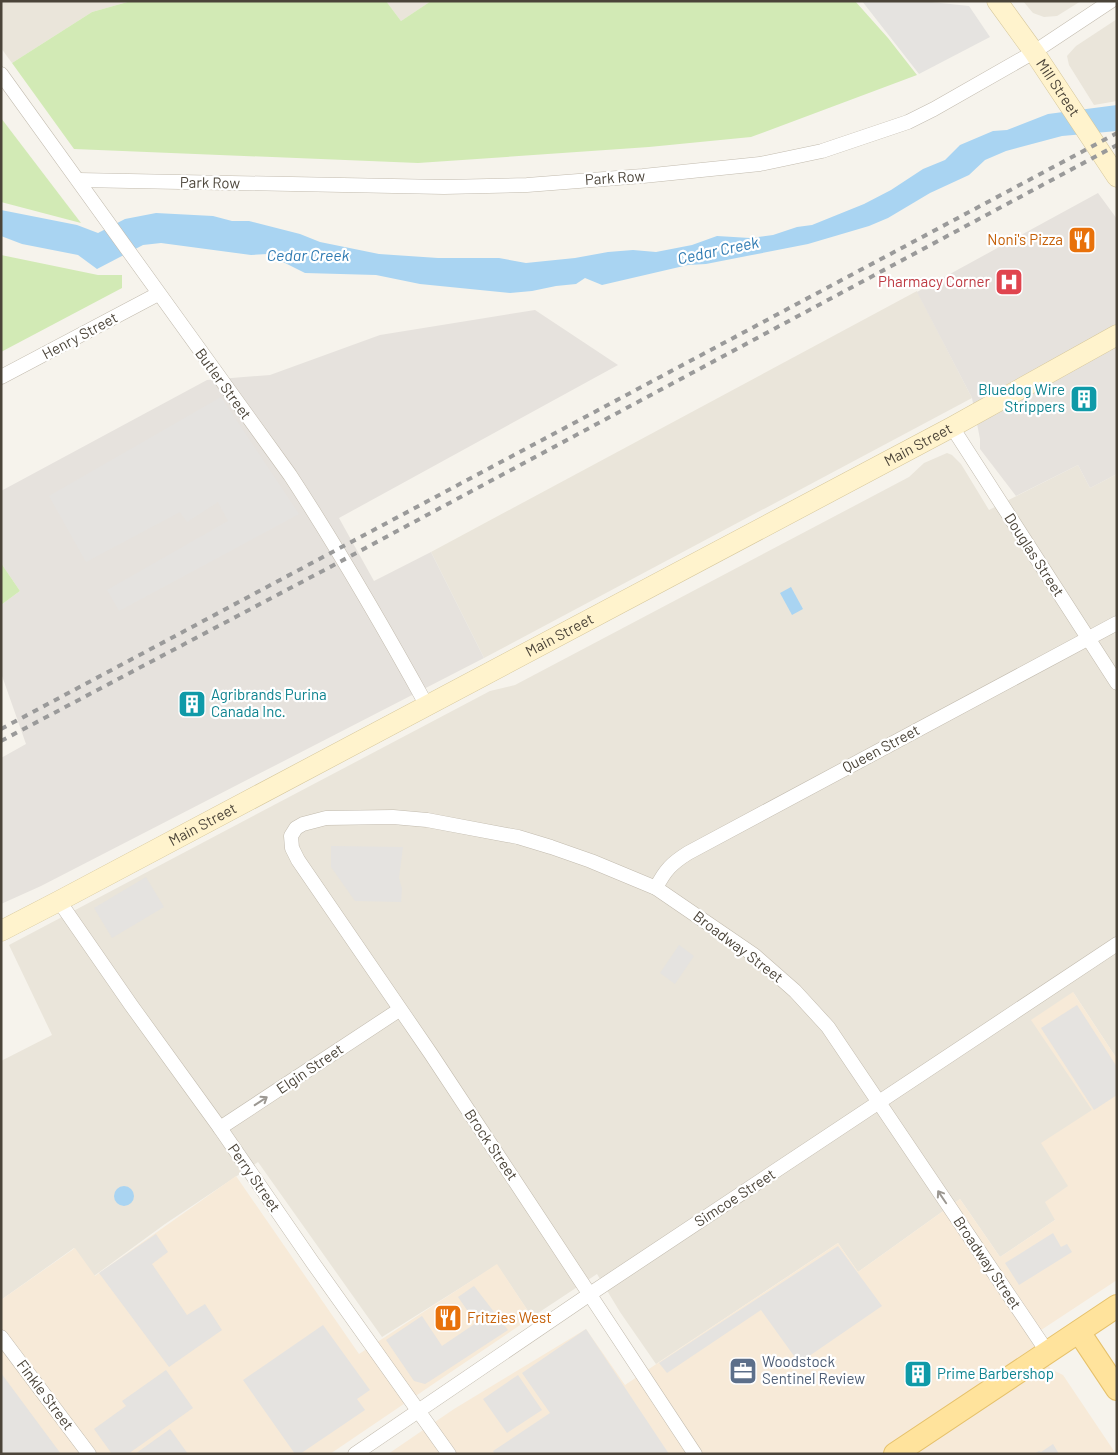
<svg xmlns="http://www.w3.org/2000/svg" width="1118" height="1455" font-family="Barlow,sans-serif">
<rect width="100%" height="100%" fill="#f6f3ec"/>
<!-- residential -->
<g fill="#eae5da">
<polygon points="1,1 131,1 92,12 12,63 1,48"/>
<polygon points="386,1 431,1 401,21"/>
<polygon points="1023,1 1081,1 1057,16 1044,17 1033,13"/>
<polygon points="1117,19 1117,101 1094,105 1069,65 1067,56 1076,46"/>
<polygon points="917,291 972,398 484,658 431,552"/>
<polygon points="947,453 952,455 961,464 989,510 1078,465 1090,488 1117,474 1117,1059 1073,992 1092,1110 1069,1186 1055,1220 1000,1257 960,1199 858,1272 838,1243 656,1364 620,1312 597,1274 532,1317 497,1265 382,1337 258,1162 165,1224 94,1276 74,1248 1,1300 1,1061 52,1035 9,945 490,691 515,685 909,477 924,463"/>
</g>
<!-- commercial -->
<g fill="#f7ead8">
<polygon points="1073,992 1117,1059 1117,1280 1029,1338 1051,1369 1063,1375 1116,1454 388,1454 454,1409 586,1329 625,1385 838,1243 858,1272 960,1199 1000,1257 1055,1220 1045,1202 1068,1186 1041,1143 1092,1110 1031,1020"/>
<polygon points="236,1176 359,1354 497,1264 532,1317 330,1454 1,1454 1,1300 75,1248 95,1276"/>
</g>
<!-- industrial -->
<g fill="#e6e2dd">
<polygon points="1098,193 1117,219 1117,474 1090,488 1078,465 1016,496 980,449 980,439 972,398 917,292"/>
<polygon points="535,310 618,365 339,518 374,581 431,552 484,658 41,886 1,904 1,758 26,744 1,673 1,605 20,591 1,563 1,491 207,380 270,375 380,335"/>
</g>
<!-- green -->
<g fill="#d2eab5">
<polygon points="131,1 386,1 401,21 431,1 855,1 888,38 917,75 751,137 649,147 418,163 74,149 12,63 92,12"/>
<polygon points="1,118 81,223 1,202"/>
<polygon points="1,255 98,275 122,275 122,288 1,352"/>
<polygon points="1,563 20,591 1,605"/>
</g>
<!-- parking -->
<g fill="#e5e3e0">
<polygon points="862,1 922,1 969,6 990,37 919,74"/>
<polygon points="221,397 299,514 119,611 107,590 228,521 218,502 187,522 180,512 86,562 49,496"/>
<polygon points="331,846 403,847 399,878 402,889 401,902 355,901 331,867"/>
<polygon points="146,877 164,907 112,938 94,908"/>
<polygon points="679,945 694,956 675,984 660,973"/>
<polygon points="1077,1005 1117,1067 1117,1095 1094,1110 1041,1028"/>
<polygon points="1053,1233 1061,1247 1067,1244 1072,1252 1019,1285 1005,1263"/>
<polygon points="156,1234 168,1252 152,1264 187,1315 205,1304 222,1330 169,1367 99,1273"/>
<polygon points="838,1246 882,1306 799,1363 761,1310 667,1373 659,1363"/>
<polygon points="474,1286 508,1330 430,1381 425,1384 414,1381 386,1340 422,1316 442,1346 476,1323 458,1297"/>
<polygon points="323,1325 370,1390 357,1399 365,1410 300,1454 295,1454 243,1380"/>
<polygon points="586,1329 669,1454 495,1454 493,1451 550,1413 522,1373"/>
<polygon points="166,1370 193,1408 128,1454 112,1454 94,1429 126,1406 122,1401"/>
<polygon points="1,1373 61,1454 1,1454"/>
<polygon points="518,1375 542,1410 507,1433 483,1399"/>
<polygon points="170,1429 188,1454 135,1454"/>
<polygon points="1053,1444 1059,1454 1034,1454 1039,1451 1041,1452"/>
</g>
<!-- water -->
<g fill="#a9d4f2">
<polygon points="1117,105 1117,131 1062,136 1006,151 985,160 969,175 930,193 888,218 869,226 808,244 706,264 688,265 602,285 585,278 576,284 556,286 532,291 510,293 420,284 376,275 305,273 267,254 251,255 161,243 143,245 97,269 78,255 22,244 1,236 1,210 77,225 98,233 125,219 156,213 213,216 232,221 249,221 300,234 320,242 379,254 438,258 499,258 526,263 575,258 608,252 633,250 656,252 692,245 717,236 750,238 773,235 797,227 812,225 864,204 891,190 923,169 945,160 960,145 993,131 1007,130 1048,114"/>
<polygon points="791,587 803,609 792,615 780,593"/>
<circle cx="124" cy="1196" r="10"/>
</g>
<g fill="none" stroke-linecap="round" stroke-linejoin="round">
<defs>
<g id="street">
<path d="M1 74 290 475C339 550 384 628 427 706"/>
<polyline points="79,180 444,187 527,185 643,176 760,164 822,151 908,122 934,109 1034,52 1111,1"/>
<polyline points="1,377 158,294"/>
<polyline points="952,427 1117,683"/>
<path d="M656 888C665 870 672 863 688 853L1117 623"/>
<polyline points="59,901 131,1005 220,1128 313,1263 449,1454"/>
<polyline points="220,1128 399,1010"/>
<polyline points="1,1337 89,1454"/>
<polyline points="355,1454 590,1294 1117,944"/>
<polyline points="695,1454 431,1054 298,860 292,848 291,836 296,828 303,824 326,818 393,817 427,820 518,837 551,847 591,861 656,888 754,955 795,991 828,1027 1048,1353"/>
</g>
<g id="secondary">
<path id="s1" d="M997 1 1034 52 1117 177"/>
<path id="s2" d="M1 931 59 901 952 427 1117 335"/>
</g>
<g id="primary">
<polyline points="1079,1332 1117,1389"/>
<polyline points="895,1454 1117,1306"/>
</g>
</defs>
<!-- street casing -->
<use href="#street" stroke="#c2bbae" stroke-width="15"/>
<!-- secondary casing -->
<use href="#secondary" stroke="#d6c79b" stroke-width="21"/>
<!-- primary casing -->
<use href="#primary" stroke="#e6c16a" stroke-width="24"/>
<!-- street -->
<use href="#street" stroke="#fff" stroke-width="14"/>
<!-- secondary -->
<use href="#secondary" stroke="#fff3cd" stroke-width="20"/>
<!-- primary -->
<use href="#primary" stroke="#ffe39c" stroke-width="22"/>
<!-- rail -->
<g stroke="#9a9a9a" stroke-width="4" stroke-dasharray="6 6" stroke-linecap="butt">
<polyline points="1,729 1117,133"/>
<polyline points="1,741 332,566 1117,145"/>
</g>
</g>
<!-- one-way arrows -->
<defs><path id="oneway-shaft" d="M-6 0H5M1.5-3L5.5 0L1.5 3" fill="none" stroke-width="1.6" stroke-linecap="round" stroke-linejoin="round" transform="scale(1.25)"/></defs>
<g stroke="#9c9892">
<use href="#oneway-shaft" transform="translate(261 1101) rotate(-33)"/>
<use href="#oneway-shaft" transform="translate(942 1197) rotate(-124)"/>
</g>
<!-- icons -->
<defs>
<symbol id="restaurant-square" viewBox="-11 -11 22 22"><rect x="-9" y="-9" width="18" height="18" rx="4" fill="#e8710a" stroke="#fff"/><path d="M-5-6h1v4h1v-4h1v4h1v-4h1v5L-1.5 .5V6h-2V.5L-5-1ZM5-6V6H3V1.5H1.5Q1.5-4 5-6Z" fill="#fff"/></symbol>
<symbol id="hospital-square" viewBox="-11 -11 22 22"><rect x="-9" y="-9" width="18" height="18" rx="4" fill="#e0444e" stroke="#fff"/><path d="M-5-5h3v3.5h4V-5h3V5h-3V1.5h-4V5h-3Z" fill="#fff"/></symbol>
<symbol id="building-square" viewBox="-11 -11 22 22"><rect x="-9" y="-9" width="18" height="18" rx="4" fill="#0f9aa8" stroke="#fff"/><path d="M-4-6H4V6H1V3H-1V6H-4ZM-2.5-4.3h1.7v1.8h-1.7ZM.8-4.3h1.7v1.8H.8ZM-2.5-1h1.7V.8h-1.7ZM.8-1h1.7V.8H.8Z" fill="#fff"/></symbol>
<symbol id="office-square" viewBox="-11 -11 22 22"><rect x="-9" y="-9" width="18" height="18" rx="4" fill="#5c6f8a" stroke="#fff"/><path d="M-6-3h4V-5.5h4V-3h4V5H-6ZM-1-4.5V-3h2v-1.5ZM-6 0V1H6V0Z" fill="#fff"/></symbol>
</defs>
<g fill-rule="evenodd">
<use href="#restaurant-square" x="1066" y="224" width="32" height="32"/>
<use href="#hospital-square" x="993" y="266" width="32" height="32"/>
<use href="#building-square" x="1068" y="383" width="32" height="32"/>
<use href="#building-square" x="176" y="688" width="32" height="32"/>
<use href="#restaurant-square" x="432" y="1302" width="32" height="32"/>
<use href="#office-square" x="727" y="1355" width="32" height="32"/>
<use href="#building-square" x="902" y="1358" width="32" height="32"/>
</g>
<g text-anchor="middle" stroke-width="4.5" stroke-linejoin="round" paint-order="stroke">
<!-- street labels -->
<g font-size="15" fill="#4b4439" stroke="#fff">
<text dy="5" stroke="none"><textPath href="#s1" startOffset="106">Mill Street</textPath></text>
<text transform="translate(615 178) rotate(-4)" y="5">Park Row</text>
<text transform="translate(210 183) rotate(1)" y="5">Park Row</text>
<text transform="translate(80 336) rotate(-28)" y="5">Henry Street</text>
<text transform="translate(223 384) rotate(54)" y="5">Butler Street</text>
<text dy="5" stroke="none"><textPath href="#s2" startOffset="1038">Main Street</textPath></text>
<text transform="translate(1034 555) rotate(57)" y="5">Douglas Street</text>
<text dy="5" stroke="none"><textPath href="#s2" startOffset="632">Main Street</textPath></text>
<text transform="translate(881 749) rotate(-28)" y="5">Queen Street</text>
<text dy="5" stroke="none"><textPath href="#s2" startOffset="228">Main Street</textPath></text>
<text transform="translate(738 947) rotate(37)" y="5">Broadway Street</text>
<text transform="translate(310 1069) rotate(-34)" y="5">Elgin Street</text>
<text transform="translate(491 1145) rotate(56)" y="5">Brock Street</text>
<text transform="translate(254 1178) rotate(55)" y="5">Perry Street</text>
<text transform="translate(735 1198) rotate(-33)" y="5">Simcoe Street</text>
<text transform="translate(987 1263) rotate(56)" y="5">Broadway Street</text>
<text transform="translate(45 1395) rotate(53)" y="5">Finkle Street</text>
</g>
<!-- food labels -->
<g font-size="15" fill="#c56008" stroke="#fff" text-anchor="end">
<text x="1063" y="245">Noni's Pizza</text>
<text x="467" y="1323" text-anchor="start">Fritzies West</text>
</g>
<!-- health labels -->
<g font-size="15" fill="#be3a42" stroke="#fff" text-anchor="end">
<text x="990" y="287">Pharmacy Corner</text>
</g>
<!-- culture labels -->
<g font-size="15" fill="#0d838f" stroke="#fff" text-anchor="start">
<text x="1065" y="395" text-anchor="end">Bluedog Wire<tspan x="1065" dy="17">Strippers</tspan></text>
<text x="211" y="700">Agribrands Purina<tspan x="211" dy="17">Canada Inc.</tspan></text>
<text x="937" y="1379">Prime Barbershop</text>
</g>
<!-- service labels -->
<g font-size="15" fill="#4e5e75" stroke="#fff" text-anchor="start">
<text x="762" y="1367">Woodstock<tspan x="762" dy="17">Sentinel Review</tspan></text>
</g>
<!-- water labels -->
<g font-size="16" font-style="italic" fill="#2e7ab2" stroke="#fff">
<text transform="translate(718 250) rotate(-12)" y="6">Cedar Creek</text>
<text x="308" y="261">Cedar Creek</text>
</g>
</g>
<!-- border -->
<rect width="1118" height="1455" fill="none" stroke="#4b4439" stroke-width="5"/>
</svg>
